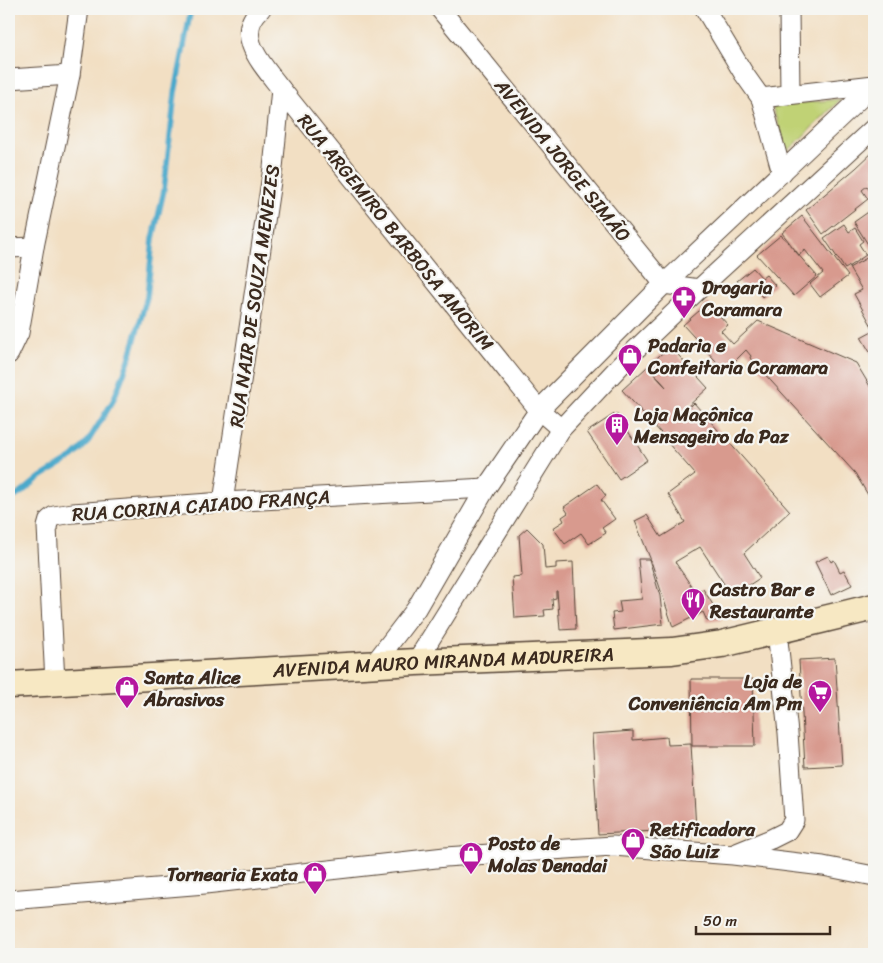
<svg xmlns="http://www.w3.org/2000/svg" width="883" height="963" font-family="Sriracha,sans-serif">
<rect width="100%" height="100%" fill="#f6f6f2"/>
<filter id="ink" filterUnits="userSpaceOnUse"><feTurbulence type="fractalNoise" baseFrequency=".02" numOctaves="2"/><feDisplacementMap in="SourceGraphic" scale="10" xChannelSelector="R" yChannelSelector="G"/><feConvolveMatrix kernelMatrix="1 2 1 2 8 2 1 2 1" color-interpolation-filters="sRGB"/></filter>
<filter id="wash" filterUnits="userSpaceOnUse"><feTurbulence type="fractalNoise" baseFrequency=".0096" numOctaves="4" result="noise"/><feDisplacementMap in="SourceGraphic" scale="20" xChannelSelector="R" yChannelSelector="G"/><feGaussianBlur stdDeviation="1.12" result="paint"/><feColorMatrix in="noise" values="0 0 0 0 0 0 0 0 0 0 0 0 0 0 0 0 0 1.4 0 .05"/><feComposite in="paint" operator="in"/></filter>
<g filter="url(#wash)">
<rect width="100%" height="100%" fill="#f2dfc3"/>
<!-- green -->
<polygon fill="#c0d274" stroke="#7e7e49" points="841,99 787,152 772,106"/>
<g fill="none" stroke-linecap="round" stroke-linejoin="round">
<!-- stream -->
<polyline stroke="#4ca9cb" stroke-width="5.5" points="9,500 21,493 39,478 73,457 87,443 113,401 129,360 147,297 153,239 164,190 175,93 191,9"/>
</g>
<g id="blocks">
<!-- building -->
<g fill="#d89a8e">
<polygon points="873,152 874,155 874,199 867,186 862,190 868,199 823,234 806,210 856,168"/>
<polygon points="874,208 874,254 854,222"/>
<polygon points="802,216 848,276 820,297 810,284 823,273 805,250 799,255 782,233"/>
<polygon points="844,224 849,232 855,228 863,241 859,244 866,255 845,269 824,238"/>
<polygon points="781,235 817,276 794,296 757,255"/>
<polygon points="872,255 874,260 874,330 854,294 862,290 849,268"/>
<polygon points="753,268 762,278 766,275 775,285 762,297 753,286 746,291 737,281"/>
<polygon points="708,303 728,325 721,331 733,344 758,321 856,363 874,393 874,505 855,473 750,358 751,356 746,350 725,371 683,325"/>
<polygon points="874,330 874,359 861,337"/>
<polygon points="670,346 708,388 686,408 687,410 694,403 790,511 744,553 760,578 732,596 700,547 675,562 696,593 703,589 722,619 707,621 703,612 673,627 650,558 635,521 647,515 661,537 685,522 668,494 695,474 660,434 661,433 622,390 647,367 666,387 648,366"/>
<polygon points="616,413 647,460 619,479 587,432"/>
<polygon points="597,484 606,496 601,500 615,519 602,528 606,533 589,544 581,533 565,544 553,528 564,521 562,517 568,513 564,507"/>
<polygon points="527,528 543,544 545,569 556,568 556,563 573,562 576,629 560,630 557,591 556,591 556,598 552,599 553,609 544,610 545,616 515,618 512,577 522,576 519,535"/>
<polygon points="828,556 831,562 834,560 840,572 844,570 852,585 831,595 815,562"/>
<polygon points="638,559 649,559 660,596 663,624 614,630 612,613 621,612 619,601 642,599"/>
<polygon points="835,658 842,765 805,767 799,660"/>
<polygon points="691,679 753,679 755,746 692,746"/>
<polygon points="633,731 633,740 667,737 668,745 691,744 696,829 598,834 592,734"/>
</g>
</g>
</g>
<g filter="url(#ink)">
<use href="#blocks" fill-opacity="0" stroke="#564537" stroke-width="1"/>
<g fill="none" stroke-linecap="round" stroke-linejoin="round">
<defs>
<g id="street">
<path d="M261 9C232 35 264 66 281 89L539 410 561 429"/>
<polyline points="440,9 664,284 699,289"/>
<polyline points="705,9 744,74 761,98 874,85"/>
<polyline points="789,9 790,94"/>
<polyline points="9,79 70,75"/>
<polyline points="761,98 782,173"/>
<polyline points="9,248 34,247"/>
<polyline points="9,354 19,333 34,247 70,75 79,9"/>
<polyline points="223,502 273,168 281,89"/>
<polyline points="416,662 561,429 633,352 699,289 874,128"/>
<polyline points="374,664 416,609 486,488 539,410 664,284 874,85"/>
<polyline points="55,682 47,527 49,520 54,516 73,513 223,502 486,488"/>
<polyline points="734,854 771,839 787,831 794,820 788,733 777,631"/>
<polyline points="9,900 205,884 445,857 613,846 733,855 823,866 874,876"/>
</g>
<g id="secondary">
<path id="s1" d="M9 685 416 662 672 651 722 644 874 607"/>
</g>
</defs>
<!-- street casing -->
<use href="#street" stroke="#564537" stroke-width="21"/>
<!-- secondary casing -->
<use href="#secondary" stroke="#564537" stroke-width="29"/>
<!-- street -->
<use href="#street" stroke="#fff" stroke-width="19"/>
<!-- secondary -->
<use href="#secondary" stroke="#f7e8c3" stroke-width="26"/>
</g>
</g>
<!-- icons -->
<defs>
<symbol id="pharmacy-pin" viewBox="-11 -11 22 30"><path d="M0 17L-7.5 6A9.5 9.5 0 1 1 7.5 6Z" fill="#b5179e" stroke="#f6f6f2"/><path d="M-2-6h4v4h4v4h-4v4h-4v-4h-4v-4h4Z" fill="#fff"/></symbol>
<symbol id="shop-pin" viewBox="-11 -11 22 30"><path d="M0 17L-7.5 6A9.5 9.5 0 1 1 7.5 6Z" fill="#b5179e" stroke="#f6f6f2"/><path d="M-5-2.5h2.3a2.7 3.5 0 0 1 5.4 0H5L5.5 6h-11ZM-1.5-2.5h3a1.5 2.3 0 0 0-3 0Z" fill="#fff"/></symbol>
<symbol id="building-pin" viewBox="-11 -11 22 30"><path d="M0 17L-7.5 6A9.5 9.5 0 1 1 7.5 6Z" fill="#b5179e" stroke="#f6f6f2"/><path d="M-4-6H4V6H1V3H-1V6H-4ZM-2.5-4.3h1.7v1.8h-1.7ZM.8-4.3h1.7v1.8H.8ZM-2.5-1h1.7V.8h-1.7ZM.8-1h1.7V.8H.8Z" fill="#fff"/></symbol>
<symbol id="restaurant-pin" viewBox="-11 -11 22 30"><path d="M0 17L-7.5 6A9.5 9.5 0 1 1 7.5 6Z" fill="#b5179e" stroke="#f6f6f2"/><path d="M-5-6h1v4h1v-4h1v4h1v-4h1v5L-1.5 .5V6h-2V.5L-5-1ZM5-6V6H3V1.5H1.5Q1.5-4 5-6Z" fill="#fff"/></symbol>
<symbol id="supermarket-pin" viewBox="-11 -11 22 30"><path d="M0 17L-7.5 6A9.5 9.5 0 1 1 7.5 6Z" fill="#b5179e" stroke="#f6f6f2"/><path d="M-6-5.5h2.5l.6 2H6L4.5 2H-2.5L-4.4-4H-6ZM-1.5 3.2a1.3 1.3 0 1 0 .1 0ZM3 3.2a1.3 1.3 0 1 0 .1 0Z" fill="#fff"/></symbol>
</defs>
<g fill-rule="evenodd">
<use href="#pharmacy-pin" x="670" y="284" width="28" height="38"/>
<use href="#shop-pin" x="616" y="342" width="28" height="38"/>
<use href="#building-pin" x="603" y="411" width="28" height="38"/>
<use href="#restaurant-pin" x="679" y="586" width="28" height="38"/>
<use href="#shop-pin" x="113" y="674" width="28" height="38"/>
<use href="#supermarket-pin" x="806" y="678" width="28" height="38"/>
<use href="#shop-pin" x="619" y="826" width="28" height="38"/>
<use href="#shop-pin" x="457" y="840" width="28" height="38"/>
<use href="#shop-pin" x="301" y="860" width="28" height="38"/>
</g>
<g text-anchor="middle" stroke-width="4.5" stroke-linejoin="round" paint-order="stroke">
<!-- street labels -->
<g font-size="19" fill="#3b2a1e" stroke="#f6f6f2">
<text transform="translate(563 160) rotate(51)" y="7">AVENIDA JORGE SIMÃO</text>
<text transform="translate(396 232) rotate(51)" y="7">RUA ARGEMIRO BARBOSA AMORIM</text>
<text transform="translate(254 296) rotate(-82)" y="7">RUA NAIR DE SOUZA MENEZES</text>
<text transform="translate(201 505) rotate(-4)" y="7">RUA CORINA CAIADO FRANÇA</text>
<text dy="7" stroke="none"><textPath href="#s1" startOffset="435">AVENIDA MAURO MIRANDA MADUREIRA</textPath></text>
</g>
<!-- poi labels -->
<g font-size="19" font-weight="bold" fill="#3b2a1e" stroke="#f6f6f2" text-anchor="start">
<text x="702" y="294">Drogaria<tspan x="702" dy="22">Coramara</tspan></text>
<text x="648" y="352">Padaria e<tspan x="648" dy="22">Confeitaria Coramara</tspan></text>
<text x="634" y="421">Loja Maçônica<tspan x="634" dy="22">Mensageiro da Paz</tspan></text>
<text x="710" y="596">Castro Bar e<tspan x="710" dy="22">Restaurante</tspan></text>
<text x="144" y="684">Santa Alice<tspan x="144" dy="22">Abrasivos</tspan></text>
<text x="802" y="688" text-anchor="end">Loja de<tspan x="802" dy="22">Conveniência Am Pm</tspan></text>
<text x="650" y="836">Retificadora<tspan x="650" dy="22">São Luiz</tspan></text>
<text x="488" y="850">Posto de<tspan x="488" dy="22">Molas Denadai</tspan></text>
<text x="298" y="881" text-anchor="end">Tornearia Exata</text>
</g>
</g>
<!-- margin -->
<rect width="883" height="963" fill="none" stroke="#f6f6f2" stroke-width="30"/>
<!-- scale -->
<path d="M696 926v8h134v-8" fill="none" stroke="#3b2a1e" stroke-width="2.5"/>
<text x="703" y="926" font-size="15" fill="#3b2a1e" stroke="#f6f6f2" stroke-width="4" paint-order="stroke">50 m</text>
</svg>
